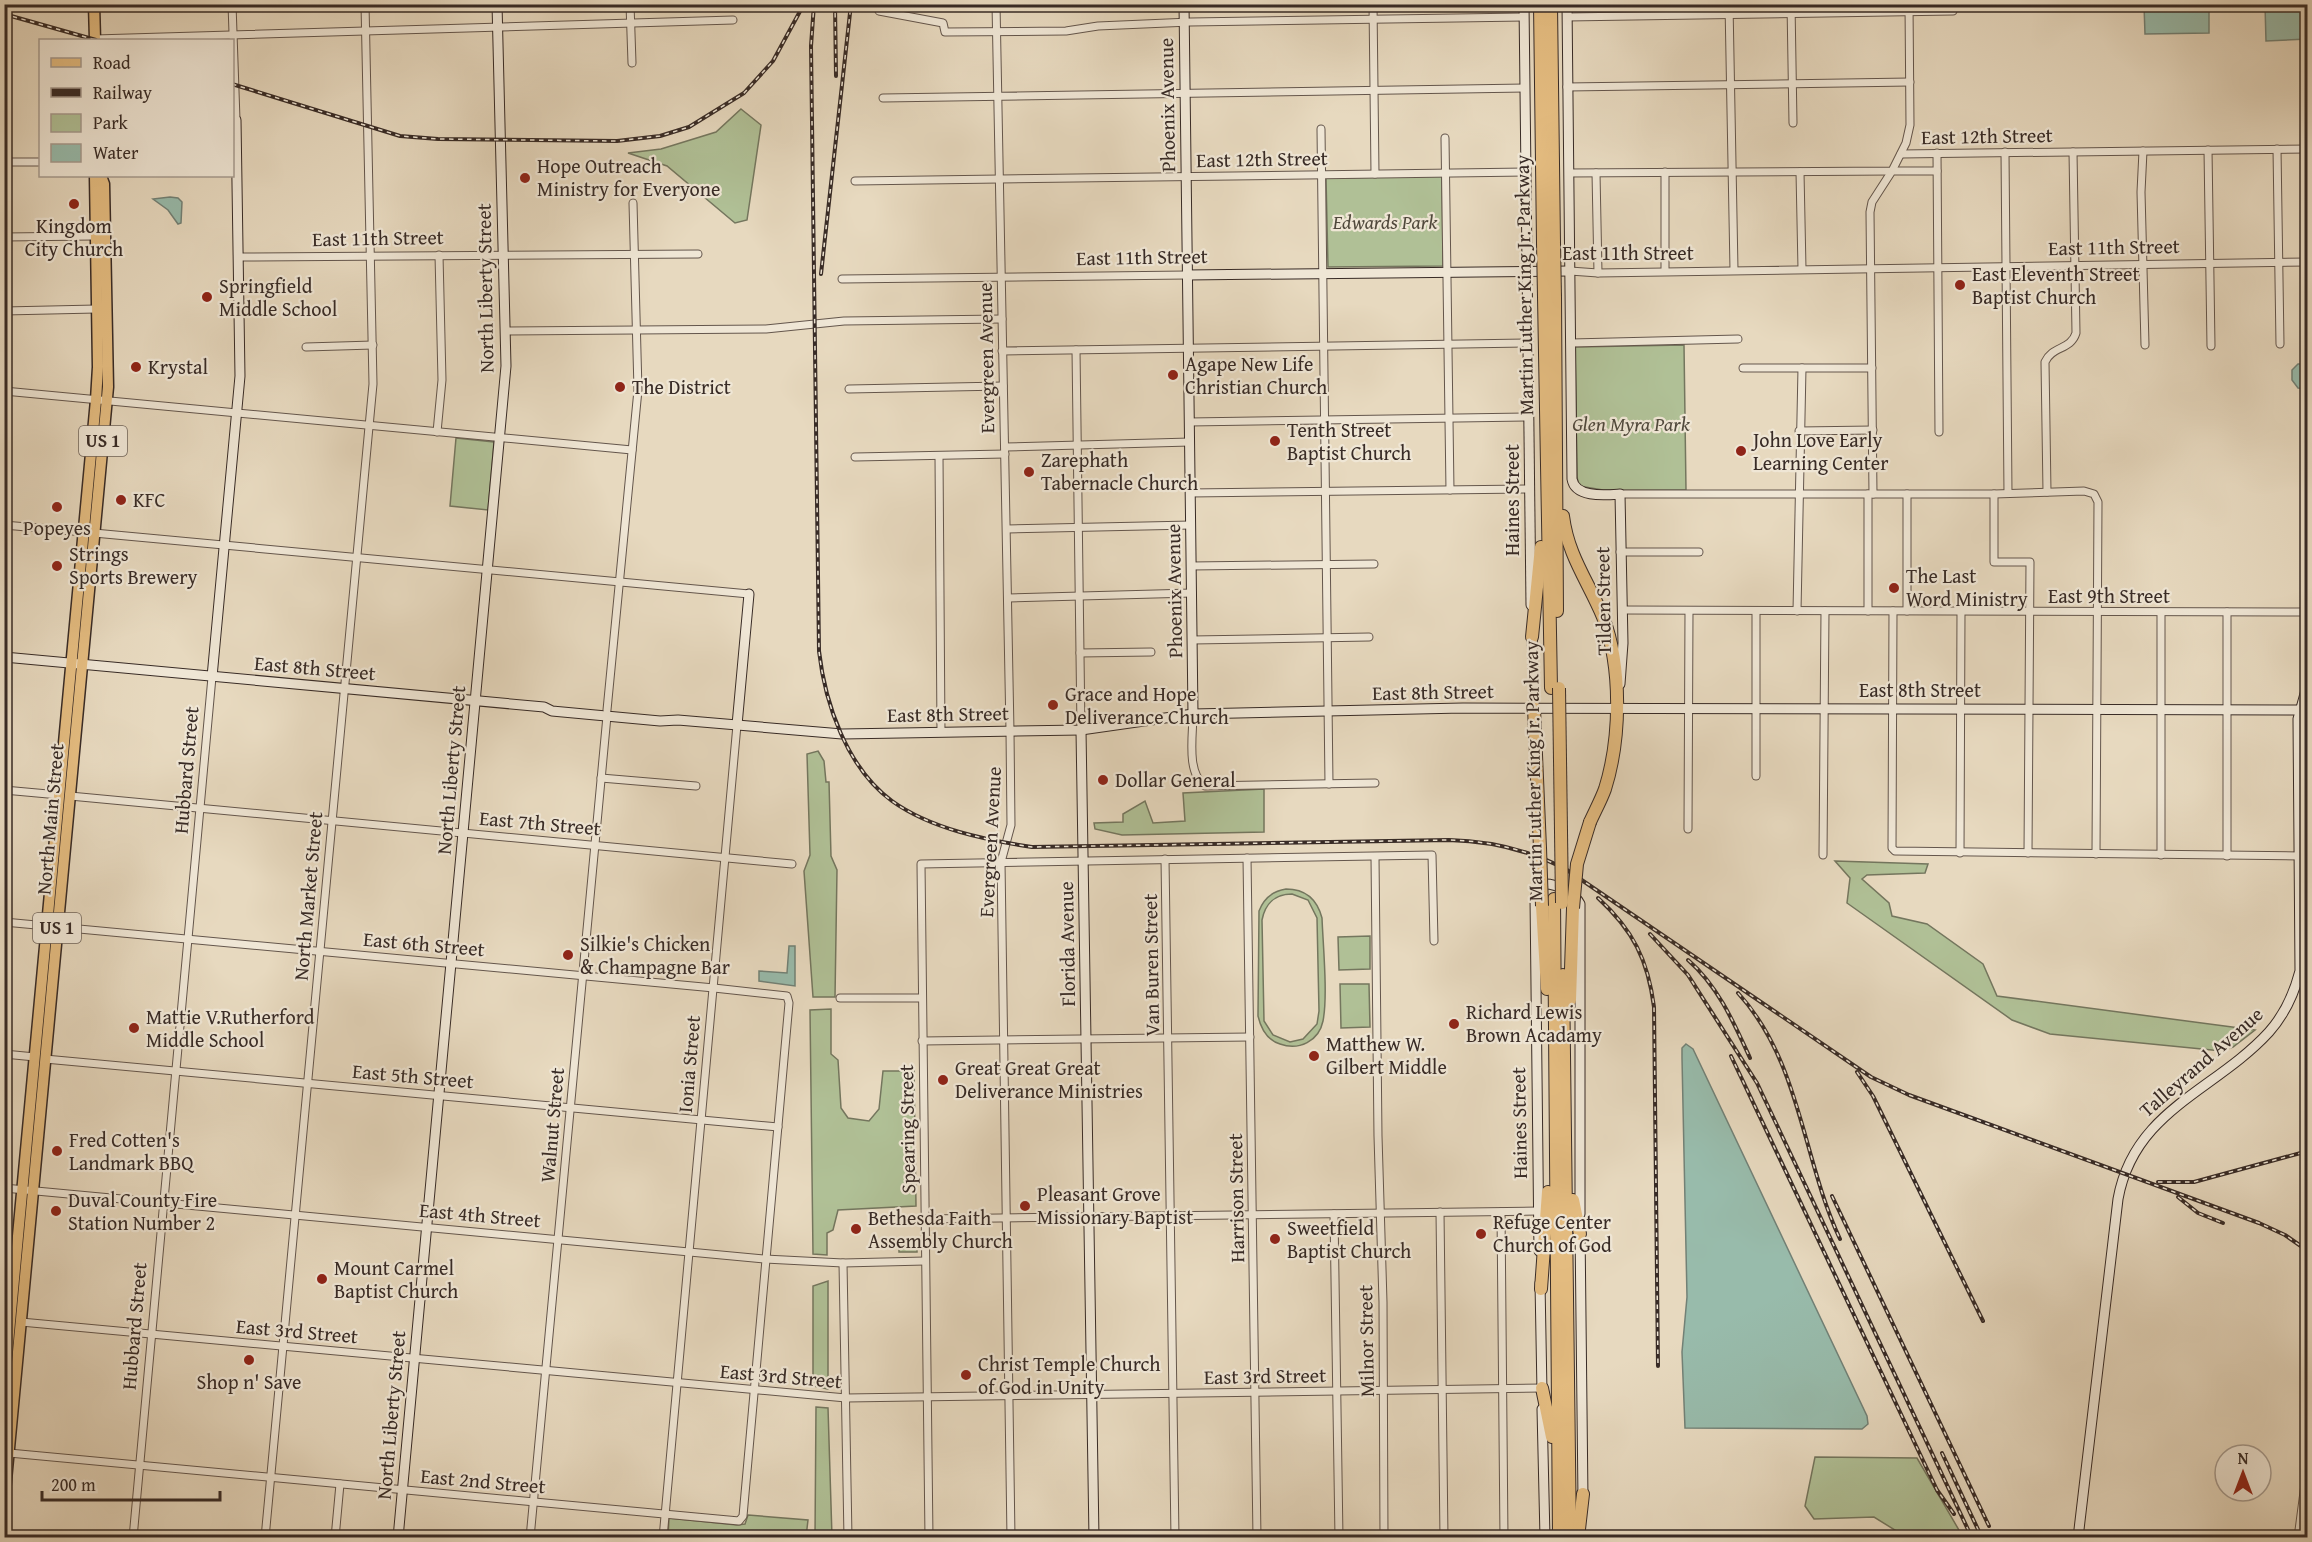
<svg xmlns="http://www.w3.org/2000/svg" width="2312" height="1542" font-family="'Gentium Book Plus',serif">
<rect width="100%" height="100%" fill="#e7d9bf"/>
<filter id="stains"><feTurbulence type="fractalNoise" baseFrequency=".00333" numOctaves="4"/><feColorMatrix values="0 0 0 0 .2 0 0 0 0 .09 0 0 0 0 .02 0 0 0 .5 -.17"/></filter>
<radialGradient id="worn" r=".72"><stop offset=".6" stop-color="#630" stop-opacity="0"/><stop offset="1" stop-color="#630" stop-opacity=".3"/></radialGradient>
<!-- green -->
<g fill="#b0c096" stroke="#74765e" stroke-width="1.5" fill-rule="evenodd">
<polygon points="741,109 761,125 747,220 735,223 667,166 628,153 661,149 716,132"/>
<polygon points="1442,176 1443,266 1328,267 1326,178"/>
<polygon points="1684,345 1686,490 1603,490 1579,486 1577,477 1575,347"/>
<polygon points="456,438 494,442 488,510 450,506"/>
<polygon points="818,751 824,761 826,782 829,782 831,856 837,870 835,997 813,997 804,871 810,855 807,754"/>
<polygon points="1264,789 1264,832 1122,835 1095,829 1094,823 1123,822 1123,814 1145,801 1153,823 1185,821 1183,793"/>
<polygon points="1835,861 1928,864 1925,873 1867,875 1862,879 1889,903 1892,916 1927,924 1983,964 1997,996 2255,1030 2233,1047 2222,1051 2050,1034 2012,1020 1847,903 1850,878"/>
<path d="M1286 889C1306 889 1317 899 1322 918 1323 945 1328 996 1323 1021 1319 1041 1299 1051 1280 1044 1267 1040 1261 1029 1258 1016L1259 911C1264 898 1273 891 1286 889ZM1292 894 1308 900 1317 918 1319 1011 1317 1024 1303 1039 1290 1042 1273 1035 1264 1021 1262 920C1265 904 1275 894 1292 894Z"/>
<polygon points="1370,936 1370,969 1339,970 1338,937"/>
<polygon points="1340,984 1369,984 1370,1027 1341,1028"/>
<polygon points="831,1009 831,1054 838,1060 841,1108 848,1118 869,1121 879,1109 883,1071 914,1071 916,1206 838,1210 833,1230 827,1233 827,1255 813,1254 810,1010"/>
<rect x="899" y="1243" width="18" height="9"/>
<polygon points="828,1281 828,1389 813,1386 813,1286"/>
<polygon points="816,1407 828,1408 832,1537 815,1537"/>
<polygon points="1815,1457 1917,1458 1963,1537 1906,1537 1874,1517 1814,1519 1805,1506"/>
<polygon points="748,1515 808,1520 806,1537 668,1537 669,1518 737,1525 745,1524"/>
</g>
<!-- water -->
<g fill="#98bbab" stroke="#728176" stroke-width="1.5">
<polygon points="2144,5 2209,5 2209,33 2145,34"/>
<polygon points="2265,5 2307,5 2307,39 2266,41"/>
<polygon points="170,197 178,198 182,202 181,223 178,224 168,210 153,199"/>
<polygon points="2298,364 2307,364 2307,389 2298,388 2292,380 2292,370"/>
<polygon points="789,946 795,946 795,986 759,981 759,971 787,973"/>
<polygon points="1686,1044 1693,1049 1867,1416 1868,1424 1862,1429 1685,1428 1682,1352 1687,1297 1682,1058 1682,1048"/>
</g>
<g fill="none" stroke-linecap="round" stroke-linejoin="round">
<defs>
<g id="street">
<polyline points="232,4 236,120"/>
<polyline points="630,4 632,63"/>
<polyline points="876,4 879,11 943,23 945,32 1066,31 1098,26 1190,22 1524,17"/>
<polyline points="996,4 1010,731 1011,825 1001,862 1011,1538"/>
<polyline points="1373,4 1375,174"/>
<polyline points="1729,4 1734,270"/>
<polyline points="1791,4 1793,123"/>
<polyline points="1567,17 1953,11"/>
<polyline points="95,39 733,20"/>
<polyline points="1567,87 1910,82"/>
<polyline points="883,98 1525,88"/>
<polyline points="1321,129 1329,784"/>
<polyline points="1445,138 1450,490"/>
<polyline points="2277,149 2280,344"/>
<polyline points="2208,150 2211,346"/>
<polyline points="2143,151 2141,192 2145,345"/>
<polyline points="2005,152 2008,493"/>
<polyline points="1937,153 1939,432"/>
<polyline points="1901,154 2308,149"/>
<polyline points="4,162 40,162"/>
<polyline points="1665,172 1665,271"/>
<polyline points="1800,172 1802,269"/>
<polyline points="1569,173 1892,171 1906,143 1910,125 1909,4"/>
<polyline points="1596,173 1598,273"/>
<polyline points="855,181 1526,172"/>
<polyline points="4,237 94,236"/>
<polyline points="238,257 698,254"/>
<polyline points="1570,271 1598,273 2308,262"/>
<polyline points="842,279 1187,275"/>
<polyline points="4,311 96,309"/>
<polyline points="505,331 766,329 844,321 1002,319"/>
<polyline points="1571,343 1738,339"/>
<polyline points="306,347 373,345"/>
<polyline points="1076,350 1081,730"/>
<polyline points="1002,351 1528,343"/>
<polyline points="1743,368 1872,368"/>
<polyline points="849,389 1003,386"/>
<polyline points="4,391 632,450"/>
<polyline points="1189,422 1529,417"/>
<polyline points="1799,431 1873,430"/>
<polyline points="437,432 442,380 439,255"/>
<polyline points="1005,447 1190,442"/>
<polyline points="939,456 941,732"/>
<polyline points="855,457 1005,454"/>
<path d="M2047 492 2045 362C2052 346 2071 350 2076 333L2073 152"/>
<polyline points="1190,493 1530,489"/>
<polyline points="1620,494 1994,494 2084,491 2094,494 2098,502 2096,854"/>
<polyline points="1873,494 1870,212 1872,202 1892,171 1937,171"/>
<polyline points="1994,494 1994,562 2030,562 2028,853"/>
<polyline points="4,525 84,532"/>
<polyline points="1007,529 1191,525"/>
<polyline points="94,533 749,594"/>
<polyline points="1620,552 1699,552"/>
<polyline points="1191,566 1374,564"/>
<polyline points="1008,598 1192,593"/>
<polyline points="1623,610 2308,612"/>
<polyline points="1797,611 1802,368"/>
<polyline points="1868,611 1868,494"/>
<polyline points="1893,611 1892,848 1895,851 2300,856"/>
<polyline points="1907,611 1907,494"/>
<polyline points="1192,640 1369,637"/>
<polyline points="1080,653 1151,652"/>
<polyline points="607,710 638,390 633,203"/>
<path d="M1193 714C1193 735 1186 773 1205 786L1375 783"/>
<polyline points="1756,776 1756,611"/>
<polyline points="601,778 696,786"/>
<polyline points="4,790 59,795"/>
<polyline points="70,796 792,864"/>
<polyline points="1688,829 1689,611"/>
<polyline points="1960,853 1961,611"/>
<polyline points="1823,855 1825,611"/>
<polyline points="2161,855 2161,612"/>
<polyline points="2227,856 2227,612"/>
<polyline points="1375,857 1378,1136 1383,1302 1384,1538"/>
<polyline points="1247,858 1257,1538"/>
<polyline points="1165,859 1175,1538"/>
<polyline points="4,922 714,988 787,996 789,1003 743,1516 739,1521 9,1453"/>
<polyline points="840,998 921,998"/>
<polyline points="922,1041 1250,1037"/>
<polyline points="4,1054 35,1057"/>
<polyline points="45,1059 778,1127"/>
<polyline points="4,1188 765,1259 843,1263 925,1261"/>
<polyline points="1440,1212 1444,1538"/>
<polyline points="1501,1212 1504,1538"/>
<polyline points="1334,1214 1339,1538"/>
<polyline points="925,1219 1538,1211"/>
<polyline points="843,1263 848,1538"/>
<polyline points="21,1322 846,1398 1542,1388"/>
<polyline points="133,1538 212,677"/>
<polyline points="265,1538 373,384 365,4"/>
<polyline points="335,1538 340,1484"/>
<polyline points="530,1538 607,716"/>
<polyline points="663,1538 737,725"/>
<polyline points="929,1538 921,864 1432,855 1434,941"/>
<polyline points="2298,1538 2308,1461"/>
</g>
<g id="secondary">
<polyline points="1184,4 1193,714"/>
<polyline points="1524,4 1531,605"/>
<path d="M1567 4 1572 479C1575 498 1605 495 1620 494L1623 643 1620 684"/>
<polyline points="1187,275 1570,271"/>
<polyline points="1532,631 1534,708"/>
<polyline points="4,657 544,707 552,711 660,721 678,720 842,734 1081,730 1193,714 1463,708 2298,710"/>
<polyline points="212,677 240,376 236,120"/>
<polyline points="737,725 749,594"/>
<polyline points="1081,730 1094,1538"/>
<polyline points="1580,1228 1583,1499"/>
<path d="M1539 1251 1535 898 1538 888 1543 884C1556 883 1574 892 1580 904V1214"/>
<polyline points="1540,1283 1542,1392"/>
<polyline points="1542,1409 1545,1538"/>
<polyline points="398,1538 506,366 497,4"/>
<path d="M2078 1538 2118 1199C2134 1110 2215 1091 2269 1032 2285 1014 2294 994 2300 971L2298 719 2308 683"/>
</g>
<g id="primary">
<polyline points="94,4 95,40"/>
<polyline points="4,1386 96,400 98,367 95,176"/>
<polyline points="4,1502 108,387 104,184 101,176"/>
</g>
<g id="highway">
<polyline points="1540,4 1543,243"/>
<polyline points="1551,4 1554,243"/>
<polyline points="1544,297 1551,688"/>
<polyline points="1555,297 1557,611"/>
<path d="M1563 516C1568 556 1588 581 1603 617 1622 667 1621 738 1605 789 1601 800 1595 811 1590 822"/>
<polyline points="1532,637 1541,547"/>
<polyline points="1534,708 1540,848"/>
<polyline points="1554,899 1559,1538"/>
<polyline points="1542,906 1547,989"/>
<polyline points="1563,975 1570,1538"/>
<polyline points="1570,1000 1573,908"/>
<polyline points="1573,1200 1580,1234"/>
<polyline points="1541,1289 1548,1192"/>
<polyline points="1542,1388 1552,1437"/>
<polyline points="1578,1538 1583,1494"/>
</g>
</defs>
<!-- street casing -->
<use href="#street" stroke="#64564c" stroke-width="9"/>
<!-- secondary casing -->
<use href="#secondary" stroke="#382b26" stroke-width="11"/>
<!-- primary casing -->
<use href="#primary" stroke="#382b26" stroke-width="13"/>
<!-- highway casing -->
<use href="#highway" stroke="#382b26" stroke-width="14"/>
<!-- street -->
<use href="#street" stroke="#efe6d5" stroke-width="7"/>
<!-- secondary -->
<use href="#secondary" stroke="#efe6d5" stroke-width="9"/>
<!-- primary -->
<use href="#primary" stroke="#e4bc80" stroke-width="10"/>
<!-- highway -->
<use href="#highway" stroke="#e4bc80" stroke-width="12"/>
<defs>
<g id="rail">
<path d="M814 4 811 46 819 651C825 704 847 768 892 801 931 829 986 840 1032 847L1449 840C1490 841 1530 850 1567 870L1871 1077 1909 1095 2259 1223 2285 1235 2308 1251"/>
<polyline points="835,4 836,76"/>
<polyline points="4,14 96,40"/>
<polyline points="232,84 400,136 438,139 617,141 660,136 689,127 744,93 773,61 804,4"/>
<polyline points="821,274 851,4"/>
<path d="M1598 898C1633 930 1648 960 1654 1007L1658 1366"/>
<polyline points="1650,934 1688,975 1757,1083 1972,1538"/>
<path d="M1688 960C1718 986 1734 1023 1750 1058"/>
<path d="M1738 993C1801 1062 1802 1158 1840 1239"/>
<polyline points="1731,1056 1937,1490 1954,1514"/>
<polyline points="1857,1072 1873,1096 1983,1321"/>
<polyline points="2158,1182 2194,1182 2308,1151"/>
<polyline points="1832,1196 1989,1526"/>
<polyline points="2178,1197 2198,1213 2223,1223"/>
<polyline points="1942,1453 1982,1538"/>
</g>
</defs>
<!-- rail casing -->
<use href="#rail" stroke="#382b26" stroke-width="4"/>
<!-- rail -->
<use href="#rail" stroke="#efe6d5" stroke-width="1.5" stroke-dasharray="4.5" stroke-linecap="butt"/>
<defs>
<g id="highway-bridge">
<polyline points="1543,243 1544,297"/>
<polyline points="1554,243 1555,297"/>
<polyline points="1559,688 1562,903"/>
<polyline points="1540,848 1542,906"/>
<polyline points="1573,908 1577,864 1590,822"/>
</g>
</defs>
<!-- highway-bridge casing -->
<use href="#highway-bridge" stroke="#382b26" stroke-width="14" stroke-linecap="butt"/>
<!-- highway-bridge -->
<use href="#highway-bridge" stroke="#e4bc80" stroke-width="12"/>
</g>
<!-- markers -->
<g fill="#8f2418" stroke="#efe6d5" stroke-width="2">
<circle cx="525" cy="178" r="6"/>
<circle cx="74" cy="204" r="6"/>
<circle cx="1960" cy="285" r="6"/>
<circle cx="207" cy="297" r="6"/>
<circle cx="136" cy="367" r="6"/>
<circle cx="1173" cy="375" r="6"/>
<circle cx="620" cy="387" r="6"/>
<circle cx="1275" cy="441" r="6"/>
<circle cx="1741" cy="451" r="6"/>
<circle cx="1029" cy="472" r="6"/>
<circle cx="121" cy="500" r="6"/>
<circle cx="57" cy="507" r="6"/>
<circle cx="57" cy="566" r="6"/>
<circle cx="1894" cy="588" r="6"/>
<circle cx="1053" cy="705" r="6"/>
<circle cx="1103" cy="780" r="6"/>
<circle cx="568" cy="955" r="6"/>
<circle cx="1454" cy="1024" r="6"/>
<circle cx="134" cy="1028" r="6"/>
<circle cx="1314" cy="1056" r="6"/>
<circle cx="943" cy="1080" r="6"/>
<circle cx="57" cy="1151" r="6"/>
<circle cx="1025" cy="1206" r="6"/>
<circle cx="56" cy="1211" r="6"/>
<circle cx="856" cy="1229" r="6"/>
<circle cx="1481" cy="1234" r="6"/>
<circle cx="1275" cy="1239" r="6"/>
<circle cx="322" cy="1279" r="6"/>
<circle cx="249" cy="1360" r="6"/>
<circle cx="966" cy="1375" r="6"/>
</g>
<g text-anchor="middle" stroke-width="4.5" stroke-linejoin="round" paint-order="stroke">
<!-- shield labels -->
<g fill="#efe6d5" stroke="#6f635a" stroke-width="1.5">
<rect x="79" y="426" width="48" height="30" rx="4.5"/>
<rect x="33" y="913" width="48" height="30" rx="4.5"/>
</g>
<g font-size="18" font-weight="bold" fill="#382b26">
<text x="103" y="447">US 1</text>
<text x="57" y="934">US 1</text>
</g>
<!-- street labels -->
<g font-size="20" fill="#382b26" stroke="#efe6d5">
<text transform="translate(1167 105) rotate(-91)" y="7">Phoenix Avenue</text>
<text transform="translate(1987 136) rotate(-1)" y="7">East 12th Street</text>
<text transform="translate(1262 159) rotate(-1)" y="7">East 12th Street</text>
<text transform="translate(378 238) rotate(-1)" y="7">East 11th Street</text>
<text transform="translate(2114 247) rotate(-1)" y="7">East 11th Street</text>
<text x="1628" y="260">East 11th Street</text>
<text transform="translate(1142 257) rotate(-1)" y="7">East 11th Street</text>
<text transform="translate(1524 285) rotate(-91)" y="7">Martin Luther King Jr. Parkway</text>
<text transform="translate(485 288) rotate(-91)" y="7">North Liberty Street</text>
<text transform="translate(986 358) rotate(-91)" y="7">Evergreen Avenue</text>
<text transform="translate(1512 500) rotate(-90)" y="7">Haines Street</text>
<text transform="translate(1174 591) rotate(-91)" y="7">Phoenix Avenue</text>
<text x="2109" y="603">East 9th Street</text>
<text transform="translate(1603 601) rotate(-91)" y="7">Tilden Street</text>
<text transform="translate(315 668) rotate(5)" y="7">East 8th Street</text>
<text x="1920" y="697">East 8th Street</text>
<text transform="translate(1433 692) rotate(-1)" y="7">East 8th Street</text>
<text transform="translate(948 714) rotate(-1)" y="7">East 8th Street</text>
<text transform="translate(186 770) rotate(-85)" y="7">Hubbard Street</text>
<text transform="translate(451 770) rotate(-85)" y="7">North Liberty Street</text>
<text transform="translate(1533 771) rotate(-91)" y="7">Martin Luther King Jr. Parkway</text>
<text transform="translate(50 819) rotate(-85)" y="7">North Main Street</text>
<text transform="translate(540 823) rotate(5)" y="7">East 7th Street</text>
<text transform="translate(990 842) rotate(-87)" y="7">Evergreen Avenue</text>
<text transform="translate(308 896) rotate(-85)" y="7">North Market Street</text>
<text transform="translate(424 944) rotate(5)" y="7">East 6th Street</text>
<text transform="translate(1067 944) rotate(-91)" y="7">Florida Avenue</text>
<text transform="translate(1151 965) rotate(-91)" y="7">Van Buren Street</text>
<text transform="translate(2201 1062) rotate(-41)" y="7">Talleyrand Avenue</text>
<text transform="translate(689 1064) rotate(-85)" y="7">Ionia Street</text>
<text transform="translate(413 1076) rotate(5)" y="7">East 5th Street</text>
<text transform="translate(1519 1123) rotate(-91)" y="7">Haines Street</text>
<text transform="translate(552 1125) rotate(-85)" y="7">Walnut Street</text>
<text transform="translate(907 1129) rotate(-91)" y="7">Spearing Street</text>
<text transform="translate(1236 1198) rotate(-91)" y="7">Harrison Street</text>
<text transform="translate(480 1215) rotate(5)" y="7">East 4th Street</text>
<text transform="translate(134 1326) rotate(-85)" y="7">Hubbard Street</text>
<text transform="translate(297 1331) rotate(5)" y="7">East 3rd Street</text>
<text transform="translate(1366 1341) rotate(-91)" y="7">Milnor Street</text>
<text transform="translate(781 1376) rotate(5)" y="7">East 3rd Street</text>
<text transform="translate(1265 1376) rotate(-1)" y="7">East 3rd Street</text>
<text transform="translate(391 1415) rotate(-85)" y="7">North Liberty Street</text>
<text transform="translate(483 1481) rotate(5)" y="7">East 2nd Street</text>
</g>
<!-- poi labels -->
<g font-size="20" fill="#382b26" stroke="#efe6d5" text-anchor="start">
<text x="537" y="173">Hope Outreach<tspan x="537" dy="23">Ministry for Everyone</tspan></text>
<text x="74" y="233" text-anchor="middle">Kingdom<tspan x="74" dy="23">City Church</tspan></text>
<text x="1972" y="281">East Eleventh Street<tspan x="1972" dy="23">Baptist Church</tspan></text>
<text x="219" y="293">Springfield<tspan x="219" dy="23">Middle School</tspan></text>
<text x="1185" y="371">Agape New Life<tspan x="1185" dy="23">Christian Church</tspan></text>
<text x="148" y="374">Krystal</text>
<text x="632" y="394">The District</text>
<text x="1287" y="437">Tenth Street<tspan x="1287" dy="23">Baptist Church</tspan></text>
<text x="1753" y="447">John Love Early<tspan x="1753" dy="23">Learning Center</tspan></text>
<text x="1041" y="467">Zarephath<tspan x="1041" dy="23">Tabernacle Church</tspan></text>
<text x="133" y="507">KFC</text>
<text x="57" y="535" text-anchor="middle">Popeyes</text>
<text x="69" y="561">Strings<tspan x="69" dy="23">Sports Brewery</tspan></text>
<text x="1906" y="583">The Last<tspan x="1906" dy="23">Word Ministry</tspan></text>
<text x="1065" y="701">Grace and Hope<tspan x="1065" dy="23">Deliverance Church</tspan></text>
<text x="1115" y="787">Dollar General</text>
<text x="580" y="951">Silkie's Chicken<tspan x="580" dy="23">&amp; Champagne Bar</tspan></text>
<text x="1466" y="1019">Richard Lewis<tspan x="1466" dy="23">Brown Acadamy</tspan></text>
<text x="146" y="1024">Mattie V.Rutherford<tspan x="146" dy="23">Middle School</tspan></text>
<text x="1326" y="1051">Matthew W.<tspan x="1326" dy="23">Gilbert Middle</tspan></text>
<text x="955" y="1075">Great Great Great<tspan x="955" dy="23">Deliverance Ministries</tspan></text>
<text x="69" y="1147">Fred Cotten's<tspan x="69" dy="23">Landmark BBQ</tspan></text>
<text x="1037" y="1201">Pleasant Grove<tspan x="1037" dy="23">Missionary Baptist</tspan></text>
<text x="68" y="1207">Duval County Fire<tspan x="68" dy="23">Station Number 2</tspan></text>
<text x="868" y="1225">Bethesda Faith<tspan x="868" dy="23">Assembly Church</tspan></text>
<text x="1493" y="1229">Refuge Center<tspan x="1493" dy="23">Church of God</tspan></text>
<text x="1287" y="1235">Sweetfield<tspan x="1287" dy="23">Baptist Church</tspan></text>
<text x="334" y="1275">Mount Carmel<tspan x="334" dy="23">Baptist Church</tspan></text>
<text x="978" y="1371">Christ Temple Church<tspan x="978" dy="23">of God in Unity</tspan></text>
<text x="249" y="1389" text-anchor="middle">Shop n' Save</text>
</g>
<!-- park labels -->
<g font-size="20" font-style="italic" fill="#50493c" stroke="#efe6d5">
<text x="1385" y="229">Edwards Park</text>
<text x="1631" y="431">Glen Myra Park</text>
</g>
</g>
<!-- margin -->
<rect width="2312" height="1542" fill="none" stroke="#e7d9bf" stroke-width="24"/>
<rect x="6" y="6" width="2300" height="1530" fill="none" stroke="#382b26" stroke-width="3"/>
<rect x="12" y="12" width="2288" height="1518" fill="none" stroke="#382b26" stroke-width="1.5"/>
<!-- legend -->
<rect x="39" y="39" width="195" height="138" fill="#efe6d5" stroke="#a69b8f" stroke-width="1.5"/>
<rect x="51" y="58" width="30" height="9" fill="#e4bc80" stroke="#a69b8f" stroke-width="1.5"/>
<text x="93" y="69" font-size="18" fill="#382b26">Road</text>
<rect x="51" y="88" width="30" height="9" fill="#382b26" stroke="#a69b8f" stroke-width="1.5"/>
<text x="93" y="99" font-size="18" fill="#382b26">Railway</text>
<rect x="51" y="114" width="30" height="18" fill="#b0c096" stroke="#a69b8f" stroke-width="1.5"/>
<text x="93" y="129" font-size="18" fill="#382b26">Park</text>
<rect x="51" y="144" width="30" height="18" fill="#98bbab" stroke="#a69b8f" stroke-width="1.5"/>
<text x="93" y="159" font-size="18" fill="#382b26">Water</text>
<!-- north arrow -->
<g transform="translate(2243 1473)"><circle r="28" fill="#efe6d5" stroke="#a69b8f" stroke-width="1.5"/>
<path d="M0-4.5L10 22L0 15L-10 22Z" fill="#8f2418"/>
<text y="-9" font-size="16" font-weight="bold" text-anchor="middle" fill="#382b26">N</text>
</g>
<!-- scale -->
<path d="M42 1491v9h178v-9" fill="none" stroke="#382b26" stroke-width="3"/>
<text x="51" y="1491" font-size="18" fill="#382b26" stroke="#efe6d5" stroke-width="4.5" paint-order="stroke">200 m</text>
<rect width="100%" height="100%" filter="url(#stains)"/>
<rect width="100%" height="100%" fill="url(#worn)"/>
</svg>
